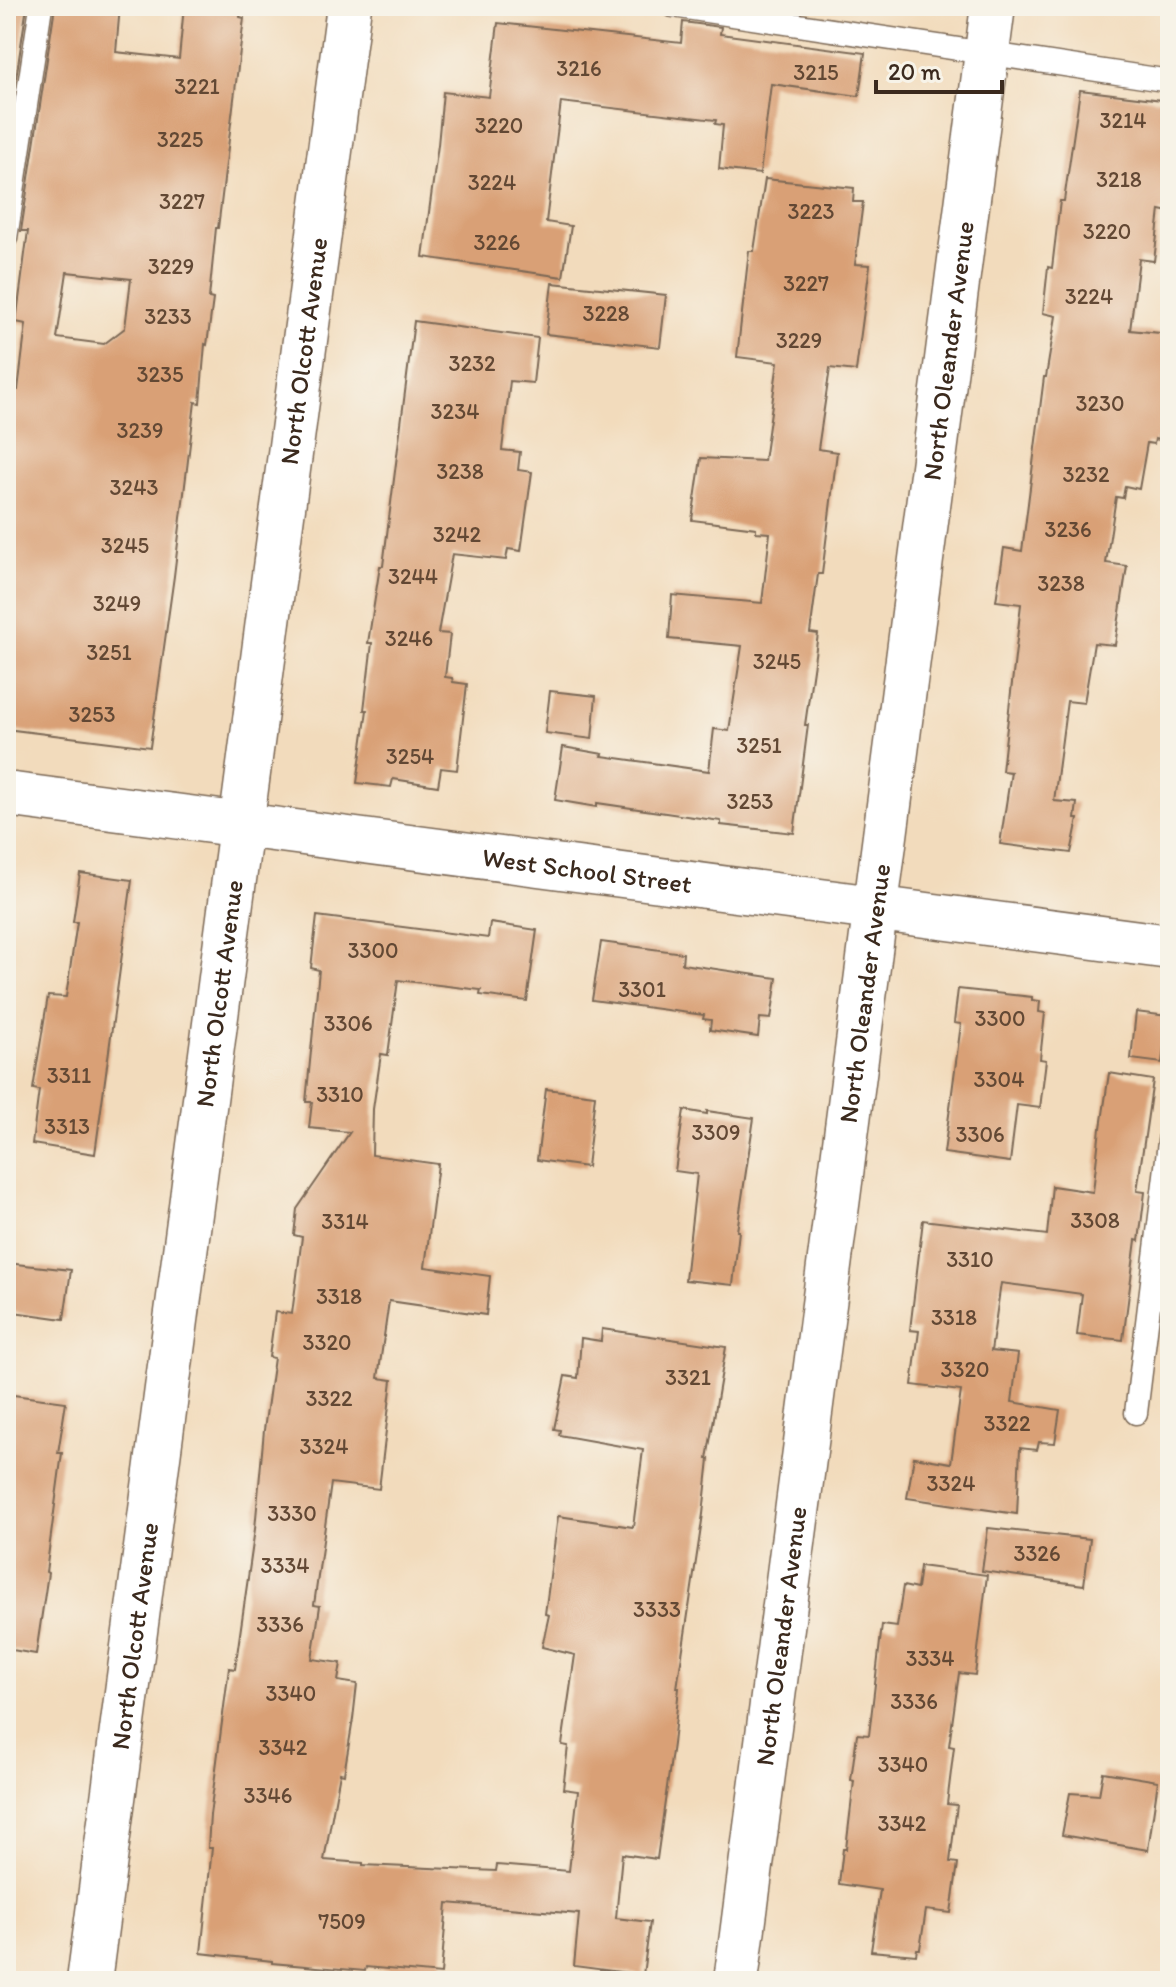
<svg xmlns="http://www.w3.org/2000/svg" width="1176" height="1987" font-family="Itim,sans-serif">
<rect width="100%" height="100%" fill="#f7f3e8"/>
<filter id="ink" filterUnits="userSpaceOnUse"><feTurbulence type="fractalNoise" baseFrequency=".0125" numOctaves="2"/><feDisplacementMap in="SourceGraphic" scale="16" xChannelSelector="R" yChannelSelector="G"/><feConvolveMatrix kernelMatrix="1 2 1 2 8 2 1 2 1" color-interpolation-filters="sRGB"/></filter>
<filter id="wash" filterUnits="userSpaceOnUse"><feTurbulence type="fractalNoise" baseFrequency=".006" numOctaves="4" result="noise"/><feDisplacementMap in="SourceGraphic" scale="32" xChannelSelector="R" yChannelSelector="G"/><feGaussianBlur stdDeviation="1.8" result="paint"/><feColorMatrix in="noise" values="0 0 0 0 0 0 0 0 0 0 0 0 0 0 0 0 0 1.4 0 .05"/><feComposite in="paint" operator="in"/></filter>
<g filter="url(#wash)">
<rect width="100%" height="100%" fill="#f2dbbc"/>
<g id="blocks">
<!-- building -->
<g fill="#d9a076" fill-rule="evenodd">
<polygon points="6,6 27,6 6,144"/>
<path d="M55 6H120L116 52 179 59 184 6H241L240 17 244 18 218 228H216L209 298 213 299 207 345 205 344 200 403 195 402 174 576 150 747 6 729V389L18 390 26 324 16 322 28 231H21ZM67 272 131 279 125 328 104 344 57 338Z"/>
<polygon points="683,22 721,27 720,34 865,53 859,96 771,84 760,174 719,169 723,125 715,124 716,120 561,102 546,222 571,226 563,277 423,257 438,145 443,92 489,97 498,23 681,43"/>
<polygon points="1080,90 1170,101 1170,212 1160,210 1154,261 1139,259 1130,330 1170,334 1170,374 1168,374 1158,440 1155,439 1154,444 1147,443 1139,489 1125,486 1123,498 1116,497 1106,563 1127,566 1115,645 1094,643 1084,703 1067,701 1054,801 1077,803 1075,819 1078,819 1071,853 1000,844 1011,772 1002,771 1021,604 996,601 1004,548 1022,551 1044,377 1046,377 1056,316 1043,313 1048,267 1052,268 1060,201 1064,201"/>
<polygon points="765,179 854,188 853,202 863,202 855,264 870,265 856,371 830,368 818,449 837,452 822,574 818,574 810,633 818,634 805,725 808,725 794,833 721,825 721,821 597,803 597,807 555,800 563,747 603,754 602,756 709,771 714,729 729,731 742,646 669,639 672,595 762,603 770,533 756,532 756,528 692,520 701,458 764,461 778,362 737,357 749,251 754,251"/>
<polygon points="552,283 666,295 660,347 546,334"/>
<polygon points="414,321 538,338 533,383 510,381 502,450 520,452 518,470 532,472 521,551 508,549 506,560 452,554 438,633 450,634 445,677 452,678 453,682 467,684 457,770 441,768 438,786 393,779 391,787 357,783 367,710 364,710 372,643 368,643 380,566 383,566"/>
<polygon points="550,691 596,696 592,739 545,733"/>
<polygon points="80,873 132,880 95,1154 32,1144 39,1090 33,1089 48,996 66,997 77,922 73,922"/>
<polygon points="317,916 488,938 490,923 537,930 527,1001 480,995 481,990 398,980 388,1055 381,1054 373,1109 372,1155 438,1164 425,1267 490,1276 486,1315 389,1301 378,1378 392,1380 379,1489 331,1483 314,1605 320,1606 312,1659 341,1663 338,1681 357,1684 353,1719 344,1774 340,1773 324,1860 363,1863 363,1865 496,1871 497,1865 569,1871 578,1791 563,1789 568,1746 562,1745 575,1655 542,1647 549,1615 545,1614 558,1516 633,1527 643,1450 559,1435 560,1430 554,1429 565,1376 578,1378 581,1338 601,1341 602,1329 726,1347 707,1459 709,1459 703,1514 677,1688 679,1688 673,1744 657,1859 622,1854 616,1918 650,1922 643,1975 574,1966 579,1914 447,1903 441,1974 366,1967 365,1971 317,1967 272,1963 272,1961 201,1953 212,1848 208,1848 210,1815 229,1668 235,1669 255,1529 264,1430 274,1358 269,1357 275,1312 292,1314 302,1237 294,1235 297,1209 350,1132 309,1128 312,1102 306,1102 319,970 311,968"/>
<polygon points="601,942 683,953 682,964 777,978 771,1019 760,1018 758,1037 710,1030 711,1020 703,1019 704,1015 592,1000"/>
<polygon points="958,989 1032,997 1032,1000 1040,1001 1039,1012 1045,1013 1040,1059 1046,1060 1040,1108 1017,1105 1010,1162 944,1153 961,1024 954,1023"/>
<polygon points="1136,1012 1168,1016 1162,1063 1131,1059"/>
<polygon points="1109,1073 1153,1080 1137,1191 1145,1192 1139,1241 1136,1240 1123,1340 1077,1335 1082,1294 1001,1283 991,1351 1018,1354 1012,1402 1060,1410 1055,1443 1039,1442 1037,1450 1020,1448 1017,1514 907,1498 914,1457 951,1463 961,1391 912,1385 919,1331 910,1330 923,1220 1047,1235 1052,1186 1093,1192 1100,1128 1101,1128"/>
<polygon points="546,1089 595,1095 587,1167 537,1160"/>
<polygon points="684,1110 707,1114 707,1111 754,1118 737,1231 739,1231 733,1285 685,1280 697,1174 675,1171"/>
<polygon points="6,1263 71,1270 64,1319 6,1311"/>
<polygon points="6,1394 66,1402 58,1453 62,1453 46,1572 48,1573 36,1654 6,1649"/>
<polygon points="988,1528 1090,1539 1084,1585 982,1571"/>
<polygon points="920,1566 987,1575 975,1675 959,1673 949,1746 954,1747 947,1804 957,1805 950,1862 958,1863 951,1913 926,1910 920,1949 917,1949 916,1955 871,1951 880,1890 839,1884 843,1849 846,1849 854,1781 851,1780 857,1734 869,1735 882,1625 897,1627 903,1586 917,1589"/>
<polygon points="1103,1772 1158,1781 1148,1850 1062,1835 1070,1793 1099,1795"/>
</g>
</g>
</g>
<g filter="url(#ink)">
<use href="#blocks" fill-opacity="0" stroke="#7b6855" stroke-width="2"/>
<g fill="none" stroke-linecap="round" stroke-linejoin="round">
<defs>
<g id="service">
<polyline points="673,6 1170,81"/>
<polyline points="6,238 41,6"/>
<polyline points="1136,1413 1170,1134"/>
</g>
<g id="minor">
<path id="s1" d="M6 794 1170 947"/>
<path id="s2" d="M89 1981 349 6"/>
<path id="s3" d="M736 1981 993 6"/>
</g>
</defs>
<!-- service casing -->
<use href="#service" stroke="#7b6855" stroke-width="25"/>
<!-- minor casing -->
<use href="#minor" stroke="#7b6855" stroke-width="47"/>
<!-- service -->
<use href="#service" stroke="#fff" stroke-width="22"/>
<!-- minor -->
<use href="#minor" stroke="#fff" stroke-width="44"/>
</g>
</g>
<g text-anchor="middle" stroke-width="6" stroke-linejoin="round" paint-order="stroke">
<!-- number labels -->
<g font-size="22" fill="#624834">
<text x="579" y="76">3216</text>
<text x="816" y="80">3215</text>
<text x="197" y="94">3221</text>
<text x="1123" y="128">3214</text>
<text x="499" y="133">3220</text>
<text x="180" y="147">3225</text>
<text x="1119" y="187">3218</text>
<text x="492" y="190">3224</text>
<text x="182" y="209">3227</text>
<text x="811" y="219">3223</text>
<text x="1107" y="239">3220</text>
<text x="497" y="250">3226</text>
<text x="171" y="274">3229</text>
<text x="806" y="291">3227</text>
<text x="1089" y="304">3224</text>
<text x="606" y="321">3228</text>
<text x="168" y="324">3233</text>
<text x="799" y="348">3229</text>
<text x="472" y="371">3232</text>
<text x="160" y="382">3235</text>
<text x="1100" y="411">3230</text>
<text x="455" y="419">3234</text>
<text x="140" y="438">3239</text>
<text x="460" y="479">3238</text>
<text x="1086" y="482">3232</text>
<text x="134" y="495">3243</text>
<text x="1068" y="537">3236</text>
<text x="457" y="542">3242</text>
<text x="125" y="553">3245</text>
<text x="413" y="584">3244</text>
<text x="1061" y="591">3238</text>
<text x="117" y="611">3249</text>
<text x="409" y="646">3246</text>
<text x="109" y="660">3251</text>
<text x="777" y="669">3245</text>
<text x="92" y="722">3253</text>
<text x="759" y="753">3251</text>
<text x="410" y="764">3254</text>
<text x="750" y="809">3253</text>
<text x="373" y="958">3300</text>
<text x="642" y="997">3301</text>
<text x="1000" y="1026">3300</text>
<text x="348" y="1031">3306</text>
<text x="69" y="1083">3311</text>
<text x="999" y="1087">3304</text>
<text x="340" y="1102">3310</text>
<text x="67" y="1134">3313</text>
<text x="716" y="1140">3309</text>
<text x="980" y="1142">3306</text>
<text x="1095" y="1228">3308</text>
<text x="345" y="1229">3314</text>
<text x="970" y="1267">3310</text>
<text x="339" y="1304">3318</text>
<text x="954" y="1325">3318</text>
<text x="327" y="1350">3320</text>
<text x="965" y="1377">3320</text>
<text x="688" y="1385">3321</text>
<text x="329" y="1406">3322</text>
<text x="1007" y="1431">3322</text>
<text x="324" y="1454">3324</text>
<text x="951" y="1491">3324</text>
<text x="292" y="1521">3330</text>
<text x="1037" y="1561">3326</text>
<text x="285" y="1573">3334</text>
<text x="657" y="1617">3333</text>
<text x="280" y="1632">3336</text>
<text x="930" y="1666">3334</text>
<text x="291" y="1701">3340</text>
<text x="914" y="1709">3336</text>
<text x="283" y="1755">3342</text>
<text x="903" y="1772">3340</text>
<text x="268" y="1803">3346</text>
<text x="902" y="1831">3342</text>
<text x="342" y="1929">7509</text>
</g>
<!-- street labels -->
<g font-size="26" fill="#3b2a1e" stroke="#f7f3e8">
<text dy="9" stroke="none"><textPath href="#s2" startOffset="1644">North Olcott Avenue</textPath></text>
<text dy="9" stroke="none"><textPath href="#s3" startOffset="1644">North Oleander Avenue</textPath></text>
<text dy="9" stroke="none"><textPath href="#s1" startOffset="586">West School Street</textPath></text>
<text dy="9" stroke="none"><textPath href="#s2" startOffset="996">North Olcott Avenue</textPath></text>
<text dy="9" stroke="none"><textPath href="#s3" startOffset="996">North Oleander Avenue</textPath></text>
<text dy="9" stroke="none"><textPath href="#s2" startOffset="348">North Olcott Avenue</textPath></text>
<text dy="9" stroke="none"><textPath href="#s3" startOffset="348">North Oleander Avenue</textPath></text>
</g>
</g>
<!-- margin -->
<rect width="1176" height="1987" fill="none" stroke="#f7f3e8" stroke-width="32"/>
<!-- scale -->
<path d="M876 80v12h126v-12" fill="none" stroke="#3b2a1e" stroke-width="4"/>
<text x="888" y="80" font-size="24" fill="#3b2a1e" stroke="#f7f3e8" stroke-width="6" paint-order="stroke">20 m</text>
</svg>
